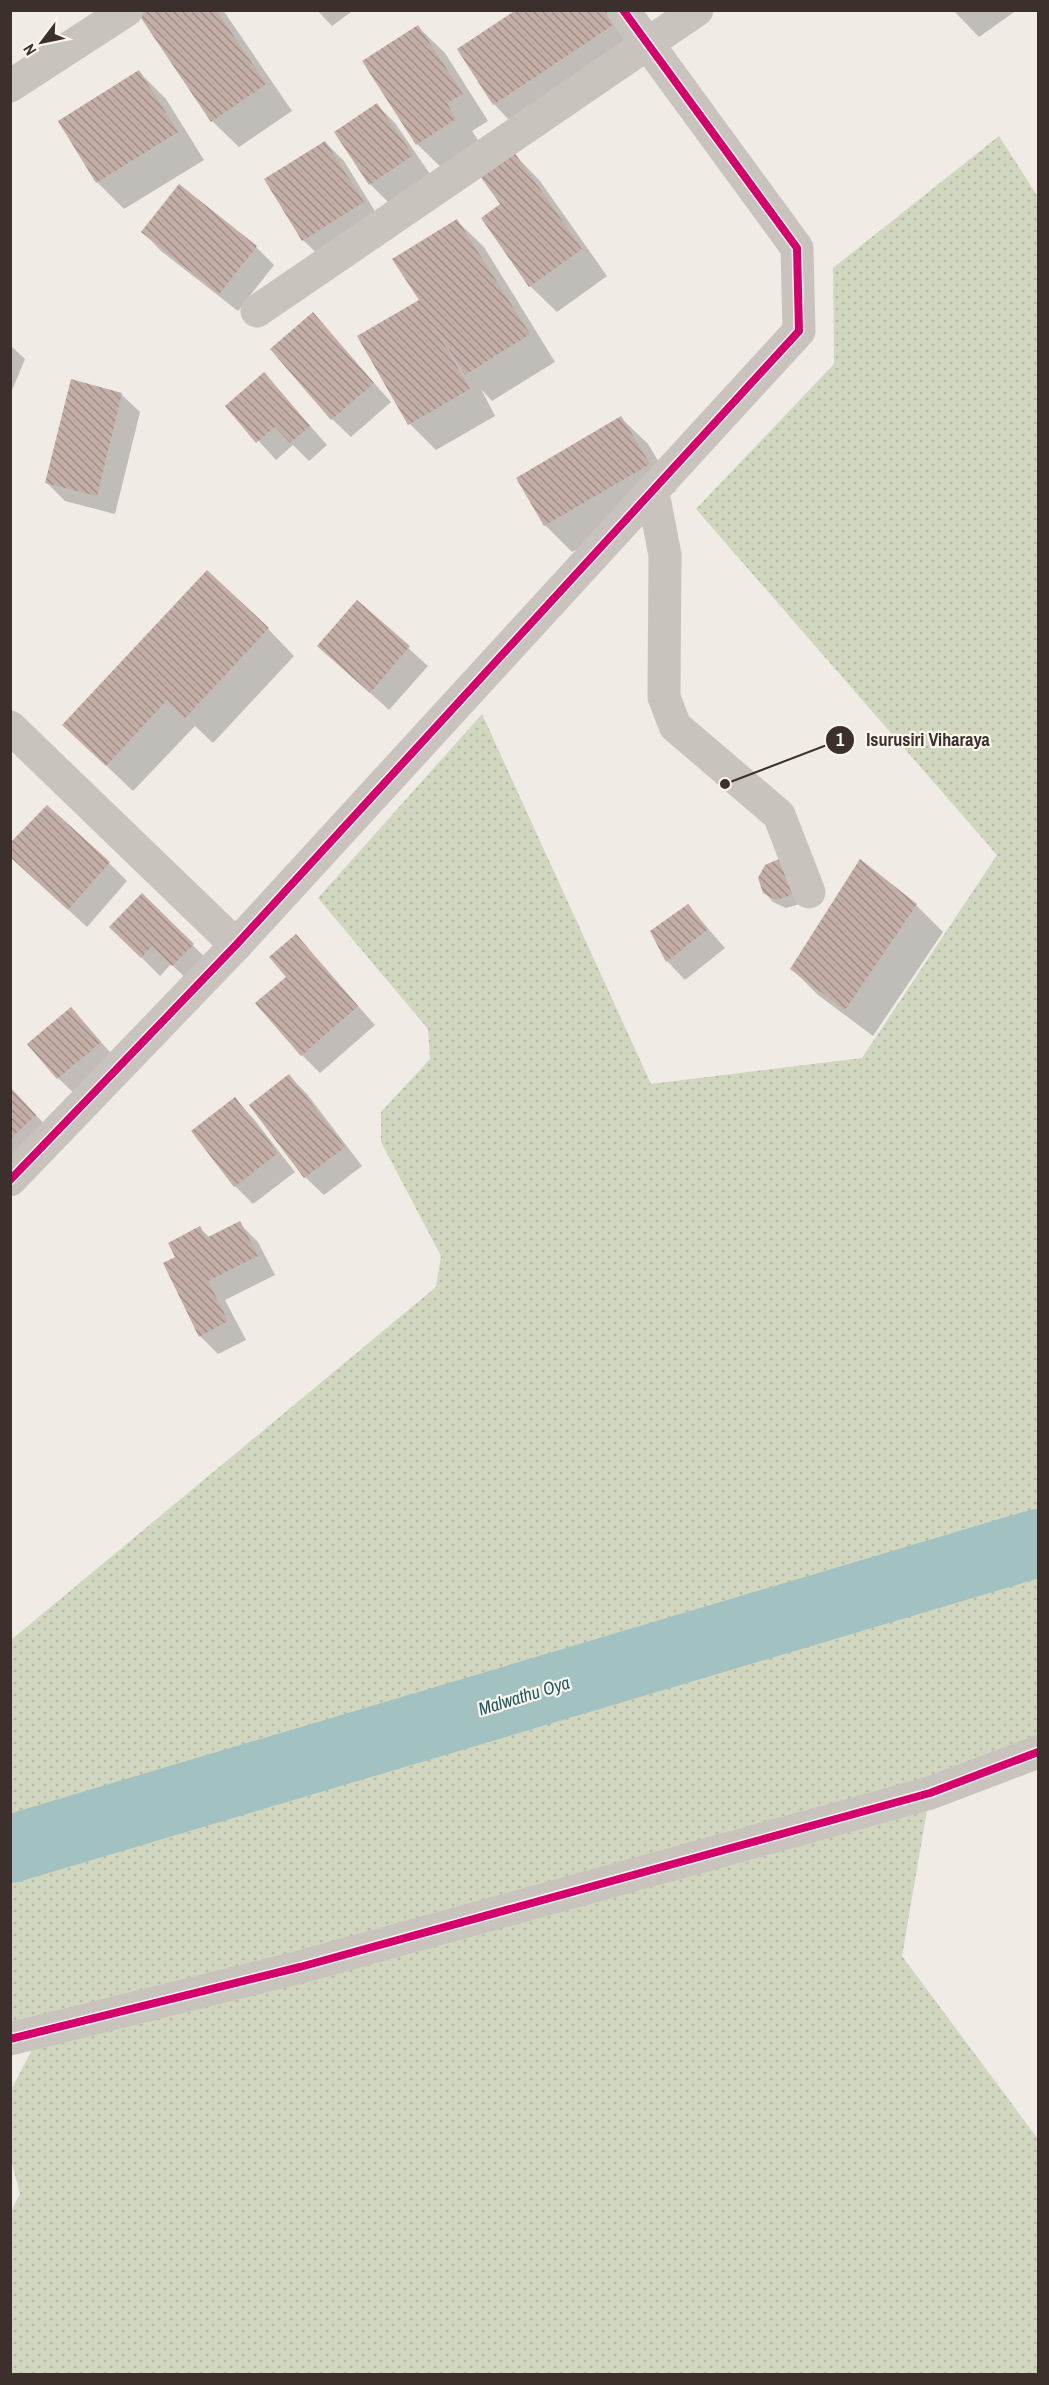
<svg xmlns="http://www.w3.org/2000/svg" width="1049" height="2385" font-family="'Archivo Narrow',sans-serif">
<defs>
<pattern id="grass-dots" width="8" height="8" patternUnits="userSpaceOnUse" patternTransform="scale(1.5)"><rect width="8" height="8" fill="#d1d6bf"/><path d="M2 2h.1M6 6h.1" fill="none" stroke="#b4b8a4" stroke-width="1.8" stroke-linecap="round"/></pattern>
<pattern id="building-back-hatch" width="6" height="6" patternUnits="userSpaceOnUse" patternTransform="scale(1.5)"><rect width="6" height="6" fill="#c3afa7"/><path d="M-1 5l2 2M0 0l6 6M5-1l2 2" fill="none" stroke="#a08f88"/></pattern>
</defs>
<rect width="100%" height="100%" fill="#f0ebe5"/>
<!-- grass -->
<polygon fill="url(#grass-dots)" points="999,136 1038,197 1038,1750 930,1793 902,1956 1038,2139 1038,2374 11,2374 10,2213 20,2194 11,2160 11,2090 40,2034 11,2039 11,1640 436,1287 441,1256 381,1142 381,1112 430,1059 428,1029 318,898 482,714 651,1084 862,1058 997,855 696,509 834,364 833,268"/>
<!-- shadow -->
<g fill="#0003">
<polygon points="149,10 223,10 292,111 239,147 212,121"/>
<polygon points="317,10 354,10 332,26"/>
<polygon points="612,10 633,42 512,123 494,104 459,49"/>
<polygon points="953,10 1017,10 979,37"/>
<polygon points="418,27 445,53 488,121 472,131 482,146 444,170 417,144"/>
<polygon points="139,72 166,99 204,160 124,209 97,182"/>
<polygon points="377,105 395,123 430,174 388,202 370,184"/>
<polygon points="325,142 344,161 381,221 322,258 303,240"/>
<polygon points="514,154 540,181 607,276 557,312 530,286 502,205"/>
<polygon points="179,187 256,247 274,265 238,311 161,251 143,232"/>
<polygon points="457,221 484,247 555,362 492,401 481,389 495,416 436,450 410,424 421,301"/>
<polygon points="312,314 391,402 351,437 332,419"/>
<polygon points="10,345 25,359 10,395"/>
<polygon points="264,374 327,445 309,461 293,445 276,460 227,406"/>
<polygon points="121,394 140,412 115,514 65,501 47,483"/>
<polygon points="621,418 648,444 676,491 572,552 545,525 518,479"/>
<polygon points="357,602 428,666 389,710 319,646"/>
<polygon points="268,629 294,656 213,743 195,726 133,791 91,751"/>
<polygon points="779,861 800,904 786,908 773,902 764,892"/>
<polygon points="109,863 127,881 87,927 24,869"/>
<polygon points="142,896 211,963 191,983 171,964 160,976 111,927"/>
<polygon points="916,905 943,932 873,1036 818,995 792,969"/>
<polygon points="688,906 725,948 685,980 667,961 652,932"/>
<polygon points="296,936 375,1025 320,1073 302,1055 288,977"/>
<polygon points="71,1009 118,1061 77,1096 58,1078"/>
<polygon points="289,1076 307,1094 362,1166 324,1195 305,1177 251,1106"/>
<polygon points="10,1088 54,1134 10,1174"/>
<polygon points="235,1099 253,1118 295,1172 253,1204 235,1186"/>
<polygon points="239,1223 258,1242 275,1275 225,1300 246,1340 218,1354 200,1336 177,1257 200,1228 210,1238"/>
</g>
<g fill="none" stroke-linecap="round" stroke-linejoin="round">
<!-- river -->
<polyline stroke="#a1c2c1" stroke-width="68" points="10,1849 1038,1543"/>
</g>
<!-- building -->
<g fill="url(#building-back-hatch)">
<polygon points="146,10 216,10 266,84 211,122 139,15"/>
<polygon points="516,10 607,10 616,23 493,105 457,49"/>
<polygon points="418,25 463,94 447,103 456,119 416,145 362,61"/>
<polygon points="139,70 178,132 96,183 58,121"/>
<polygon points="377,103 413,155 369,185 334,132"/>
<polygon points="325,141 364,202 302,241 264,179"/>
<polygon points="514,152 582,249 529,287 481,218 500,204 480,176"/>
<polygon points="179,184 257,246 219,294 141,232"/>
<polygon points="457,219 530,334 465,375 431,321 470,389 408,425 357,336 419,300 392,259"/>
<polygon points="313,312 374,383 331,420 270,349"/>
<polygon points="264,372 310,426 290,443 275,427 256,443 225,406"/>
<polygon points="71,379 122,393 97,496 45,483"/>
<polygon points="621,416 650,464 544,526 516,478"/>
<polygon points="207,570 269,628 185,718 167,700 106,766 62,725"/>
<polygon points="357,600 410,646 370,693 317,646"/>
<polygon points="47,805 110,862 68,910 10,857 10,843"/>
<polygon points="779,859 798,881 791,895 776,900 763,893 758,878 765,865"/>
<polygon points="860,859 917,904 845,1010 790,969"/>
<polygon points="142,893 194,944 172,966 152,946 141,958 109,927"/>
<polygon points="688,904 708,929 666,962 650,931"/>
<polygon points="296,934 358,1006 301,1056 255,1003 286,977 269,957"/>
<polygon points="71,1007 101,1042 57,1079 27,1044"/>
<polygon points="289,1074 345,1147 304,1178 249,1105"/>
<polygon points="10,1087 36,1115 10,1139"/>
<polygon points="235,1097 278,1153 234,1187 191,1131"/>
<polygon points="240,1221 258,1256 208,1281 228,1321 199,1337 163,1263 175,1257 168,1243 200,1226 206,1238"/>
</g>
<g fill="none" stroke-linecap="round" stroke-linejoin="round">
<!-- minor -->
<g stroke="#c9c3be" stroke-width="33">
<polyline points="10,86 127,10"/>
<polyline points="257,311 697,10"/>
<polyline points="653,493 665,555 664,697 675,726 779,815 809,892"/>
<polyline points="10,727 236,945"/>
<polyline points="10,1180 236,945 799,331 797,248 623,10"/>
<polyline points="10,2039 300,1967 930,1793 1038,1752"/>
</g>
<defs>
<g id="cycleway">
<polyline points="10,1180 236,945 799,331 797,248 623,10"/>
<polyline points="10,2039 300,1967 930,1793 1038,1752"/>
</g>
</defs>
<!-- cycleway casing -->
<use href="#cycleway" stroke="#fbf5ee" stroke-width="11"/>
<!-- cycleway -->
<use href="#cycleway" stroke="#d6006c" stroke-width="8"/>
</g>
<g text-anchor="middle" stroke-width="4.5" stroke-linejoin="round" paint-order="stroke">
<!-- water labels -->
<g font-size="18" font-style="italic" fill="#1f5a5e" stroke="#fbf5ee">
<text transform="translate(524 1696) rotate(-17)" y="6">Malwathu Oya</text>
</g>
</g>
<!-- callouts -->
<path fill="none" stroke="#3b302b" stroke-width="2" d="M725 784L840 740"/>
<g fill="#3b302b" stroke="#fbf5ee" stroke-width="2">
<circle cx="725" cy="784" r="6"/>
<circle cx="840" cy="740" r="15"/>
</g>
<g font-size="18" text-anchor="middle" font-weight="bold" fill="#fff">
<text x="840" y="746">1</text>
</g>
<g font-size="18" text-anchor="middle" font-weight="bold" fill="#3b302b" stroke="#fbf5ee" stroke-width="4.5" stroke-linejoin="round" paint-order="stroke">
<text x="928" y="746">Isurusiri Viharaya</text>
</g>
<!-- border -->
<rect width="1049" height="2385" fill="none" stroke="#3b302b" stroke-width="24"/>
<!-- north arrow -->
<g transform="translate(42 42) rotate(238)" stroke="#fbf5ee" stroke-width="4.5" paint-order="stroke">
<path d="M0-4.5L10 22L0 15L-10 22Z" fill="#3b302b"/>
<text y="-9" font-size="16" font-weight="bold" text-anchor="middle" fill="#3b302b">N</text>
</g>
</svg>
